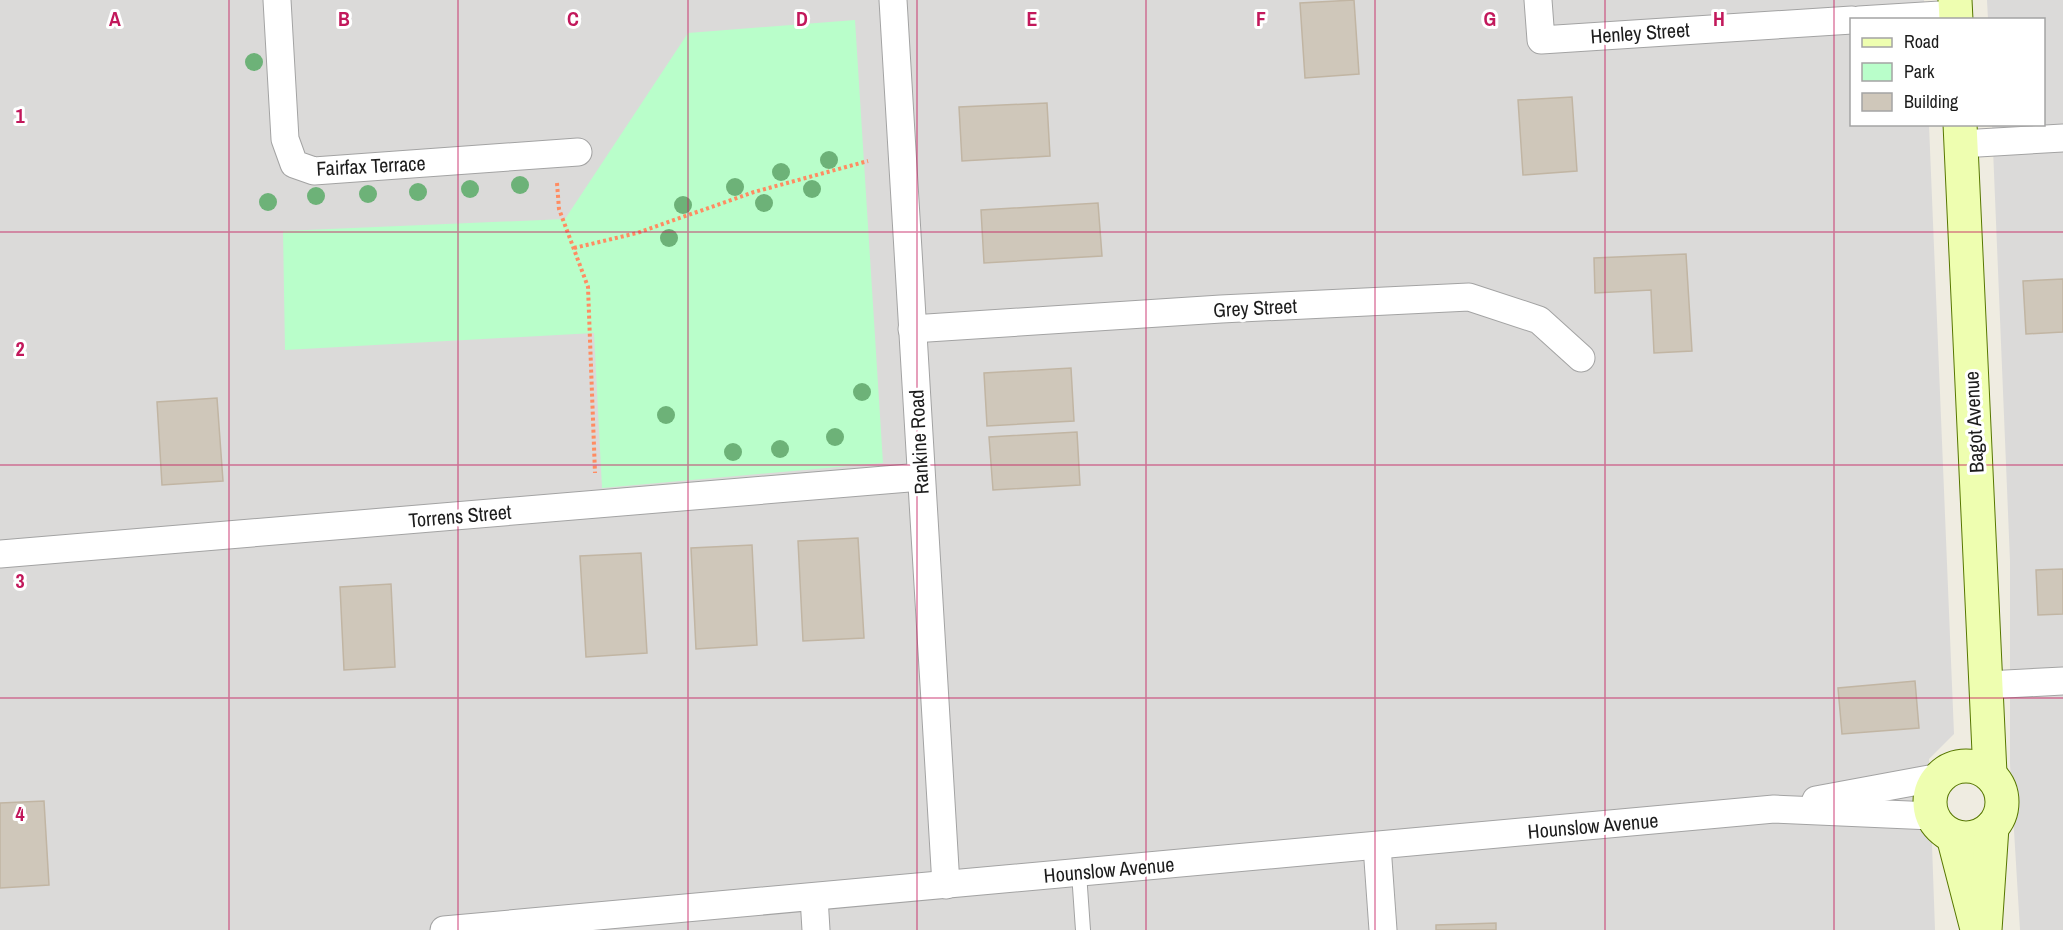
<svg xmlns="http://www.w3.org/2000/svg" width="2063" height="930" font-family="'Archivo Narrow',sans-serif">
<rect width="100%" height="100%" fill="#efece1"/>
<!-- residential -->
<g fill="#dbdad9">
<polygon points="0,0 1924,0 1925,19 1852,20 1852,124 1929,125 1954,734 1929,759 1935,930 0,930"/>
<polygon points="1987,0 2063,0 2063,930 2020,930 2010,764 2010,561 1992,125 2044,124 2044,20 1988,19"/>
</g>
<!-- park -->
<polygon fill="#b9feca" points="855,20 883,463 602,488 594,333 285,350 283,231 565,219 688,33"/>
<!-- building -->
<g fill="#cfc7ba" stroke="#c1b5a3" stroke-width="1.5">
<polygon points="1354,0 1359,74 1305,78 1300,3"/>
<polygon points="1572,97 1577,171 1523,175 1518,100"/>
<polygon points="1047,103 1050,156 962,161 959,107"/>
<polygon points="1098,203 1102,256 984,263 981,210"/>
<polygon points="1686,254 1692,351 1654,353 1651,290 1595,293 1594,258"/>
<polygon points="2063,279 2063,332 2026,334 2023,281"/>
<polygon points="1071,368 1074,421 987,426 984,373"/>
<polygon points="217,398 223,481 162,485 157,402"/>
<polygon points="1077,432 1080,485 993,490 989,437"/>
<polygon points="858,538 864,638 803,641 798,541"/>
<polygon points="752,545 757,645 696,649 691,548"/>
<polygon points="641,553 647,653 586,657 580,556"/>
<polygon points="2063,569 2063,614 2038,615 2036,570"/>
<polygon points="391,584 395,667 344,670 340,587"/>
<polygon points="1915,681 1919,728 1842,734 1838,688"/>
<polygon points="44,801 49,885 0,888 0,803"/>
<polygon points="1496,923 1496,930 1436,930 1436,925"/>
</g>
<g fill="none" stroke-linecap="round" stroke-linejoin="round">
<defs>
<polyline id="lane" points="1079,873 1083,930"/>
<g id="street">
<polyline points="277,0 285,139 294,164 314,171 578,152"/>
<polyline points="893,0 946,885"/>
<polyline points="1538,0 1541,40 1852,20"/>
<polyline points="1859,20 1956,14"/>
<polyline points="1961,144 2063,138"/>
<polyline points="912,329 1221,309 1469,297 1539,320 1581,358"/>
<polyline points="0,554 921,477"/>
<polyline points="1987,685 2063,681"/>
<polyline points="1816,800 1940,777"/>
<polyline points="1377,846 1383,930"/>
<polyline points="814,897 816,930"/>
<polyline points="444,930 1774,809 1932,816"/>
</g>
<g id="secondary">
<polyline points="1955,0 1956,20"/>
<polyline points="1960,124 1990,774"/>
<circle cx="1966" cy="802" r="36"/>
<polyline points="1953,836 1976,925"/>
<polyline points="1985,930 1992,827"/>
</g>
</defs>
<!-- lane casing -->
<use href="#lane" stroke="#a3a3a3" stroke-width="16"/>
<!-- street casing -->
<use href="#street" stroke="#a3a3a3" stroke-width="29"/>
<!-- secondary casing -->
<use href="#secondary" stroke="#577700" stroke-width="35"/>
<!-- path -->
<g stroke="#ff8c62" stroke-width="4" stroke-dasharray="3 3" stroke-linecap="butt">
<polyline points="557,183 559,209 588,287 595,473"/>
<polyline points="574,248 637,233 754,192 868,161"/>
</g>
<!-- lane -->
<use href="#lane" stroke="#fff" stroke-width="14"/>
<!-- street -->
<use href="#street" stroke="#fff" stroke-width="27"/>
<!-- secondary -->
<use href="#secondary" stroke="#eefeb0" stroke-width="33"/>
</g>
<!-- trees -->
<g fill="#6db278">
<circle cx="254" cy="62" r="9"/>
<circle cx="829" cy="160" r="9"/>
<circle cx="781" cy="172" r="9"/>
<circle cx="520" cy="185" r="9"/>
<circle cx="735" cy="187" r="9"/>
<circle cx="470" cy="189" r="9"/>
<circle cx="812" cy="189" r="9"/>
<circle cx="418" cy="192" r="9"/>
<circle cx="368" cy="194" r="9"/>
<circle cx="316" cy="196" r="9"/>
<circle cx="268" cy="202" r="9"/>
<circle cx="764" cy="203" r="9"/>
<circle cx="683" cy="205" r="9"/>
<circle cx="669" cy="238" r="9"/>
<circle cx="862" cy="392" r="9"/>
<circle cx="666" cy="415" r="9"/>
<circle cx="835" cy="437" r="9"/>
<circle cx="780" cy="449" r="9"/>
<circle cx="733" cy="452" r="9"/>
</g>
<!-- grid -->
<path fill="none" stroke="#c2185b" stroke-width="1.5" stroke-opacity="0.55" d="M229 0V930M458 0V930M688 0V930M917 0V930M1146 0V930M1375 0V930M1605 0V930M1834 0V930M0 232H2063M0 465H2063M0 698H2063"/>
<g text-anchor="middle" stroke-width="6" stroke-linejoin="round" paint-order="stroke">
<!-- street labels -->
<g font-size="20" fill="#1c1c1c" stroke="#fff">
<text transform="translate(1640 33) rotate(-4)" y="7">Henley Street</text>
<text transform="translate(371 166) rotate(-3)" y="7">Fairfax Terrace</text>
<text transform="translate(1255 308) rotate(-3)" y="7">Grey Street</text>
<text transform="translate(1974 422) rotate(-93)" y="7">Bagot Avenue</text>
<text transform="translate(919 442) rotate(-93)" y="7">Rankine Road</text>
<text transform="translate(460 516) rotate(-5)" y="7">Torrens Street</text>
<text transform="translate(1593 826) rotate(-5)" y="7">Hounslow Avenue</text>
<text transform="translate(1109 870) rotate(-5)" y="7">Hounslow Avenue</text>
</g>
</g>
<g font-size="20" text-anchor="middle" font-weight="bold" fill="#c2185b" stroke="#fff" stroke-width="6" stroke-linejoin="round" paint-order="stroke">
<text x="115" y="26">A</text>
<text x="344" y="26">B</text>
<text x="573" y="26">C</text>
<text x="802" y="26">D</text>
<text x="1032" y="26">E</text>
<text x="1261" y="26">F</text>
<text x="1490" y="26">G</text>
<text x="1719" y="26">H</text>
<text x="20" y="123">1</text>
<text x="20" y="356">2</text>
<text x="20" y="588">3</text>
<text x="20" y="821">4</text>
</g>
<!-- legend -->
<rect x="1850" y="18" width="195" height="108" fill="#ffffff" stroke="#a4a4a4" stroke-width="1.5"/>
<rect x="1862" y="38" width="30" height="9" fill="#eefeb0" stroke="#a4a4a4" stroke-width="1.5"/>
<text x="1904" y="48" font-size="18" fill="#1c1c1c">Road</text>
<rect x="1862" y="63" width="30" height="18" fill="#b9feca" stroke="#a4a4a4" stroke-width="1.5"/>
<text x="1904" y="78" font-size="18" fill="#1c1c1c">Park</text>
<rect x="1862" y="93" width="30" height="18" fill="#cfc7ba" stroke="#a4a4a4" stroke-width="1.5"/>
<text x="1904" y="108" font-size="18" fill="#1c1c1c">Building</text>
</svg>
